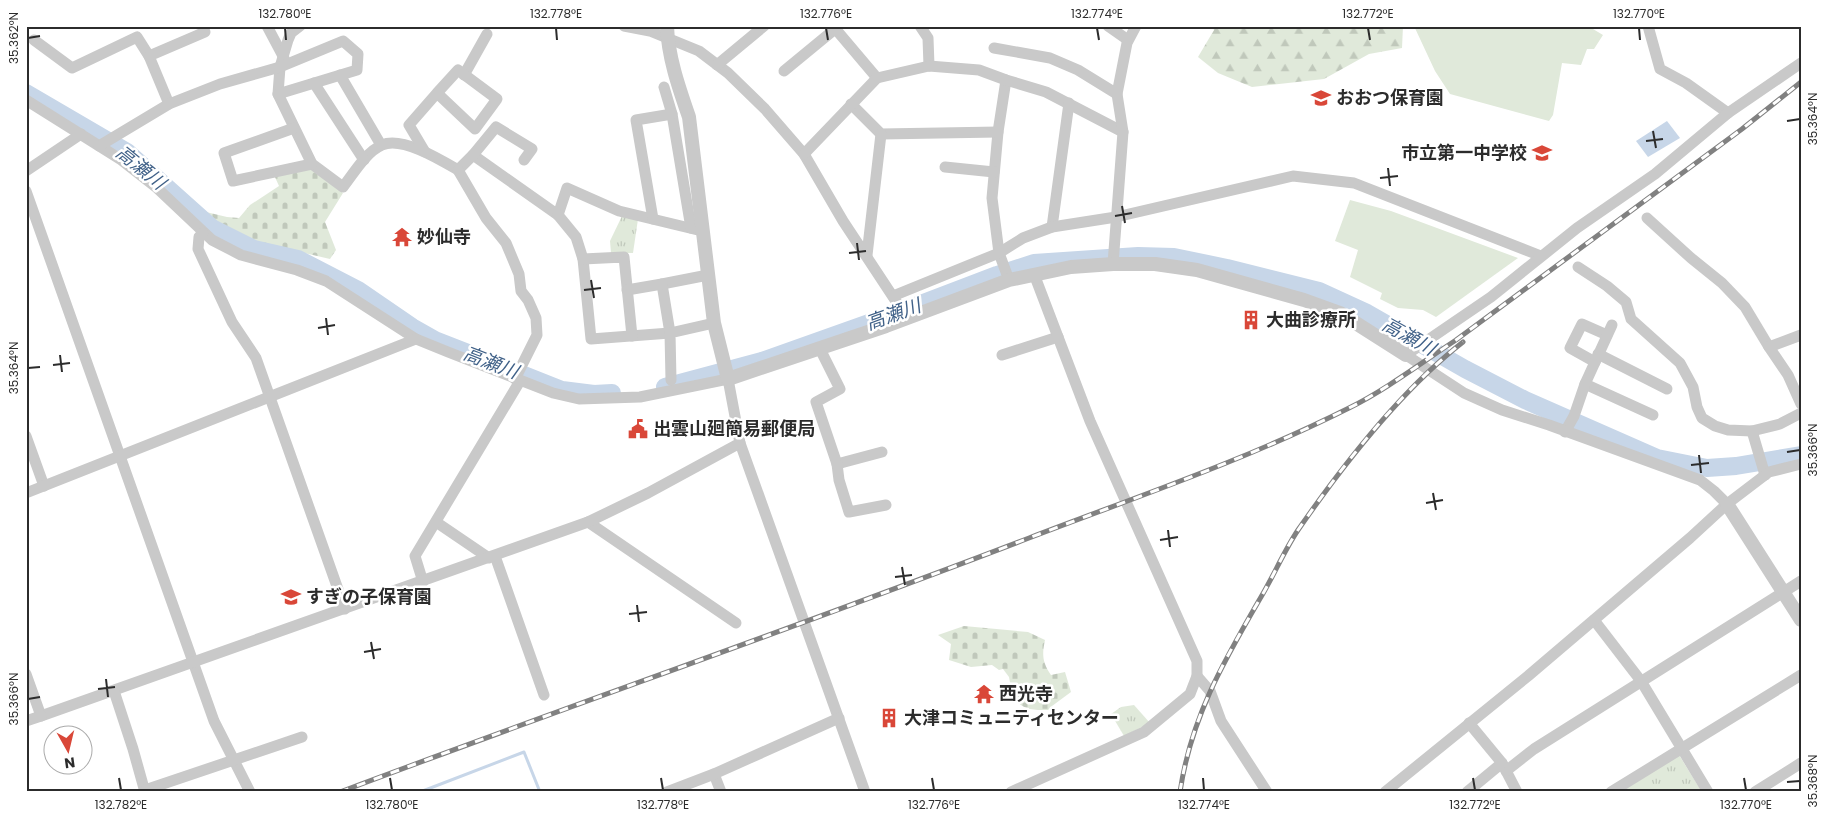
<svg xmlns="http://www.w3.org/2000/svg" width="1827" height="818" font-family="Poppins,'Noto Sans JP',sans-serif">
<defs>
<pattern id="grass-tufts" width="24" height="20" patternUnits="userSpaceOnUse" patternTransform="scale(1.25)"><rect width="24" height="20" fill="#e0e9da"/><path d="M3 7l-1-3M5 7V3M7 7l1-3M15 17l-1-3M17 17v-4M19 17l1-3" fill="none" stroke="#c0c8bb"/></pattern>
<pattern id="forest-firs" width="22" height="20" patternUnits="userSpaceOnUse" patternTransform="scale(1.25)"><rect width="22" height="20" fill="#e0e9da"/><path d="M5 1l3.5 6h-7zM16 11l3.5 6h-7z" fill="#c0c8bb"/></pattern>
<pattern id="cemetery-stones" width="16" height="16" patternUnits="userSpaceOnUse" patternTransform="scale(1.25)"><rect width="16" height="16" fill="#e0e9da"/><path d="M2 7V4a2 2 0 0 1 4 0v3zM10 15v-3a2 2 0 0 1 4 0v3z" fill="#c0c8bb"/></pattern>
</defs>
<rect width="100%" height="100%" fill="#fff"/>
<!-- grass -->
<g fill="url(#grass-tufts)">
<polygon points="622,216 638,219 633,253 611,253 610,241"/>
<polygon points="1134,705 1150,723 1124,736 1111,714 1121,707"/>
<polygon points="1679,755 1702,792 1621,792"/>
</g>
<!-- forest -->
<polygon fill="url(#forest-firs)" points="1212,26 1403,26 1402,48 1369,54 1324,79 1252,87 1218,73 1198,57 1214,30"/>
<!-- cemetery -->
<g fill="url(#cemetery-stones)">
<polygon points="312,168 343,193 325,222 336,250 330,259 300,252 297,257 254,247 213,227 203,219 206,212 227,217 239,218 250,205 279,186 274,175"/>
<path d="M964 626 1028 632 1045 640C1042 654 1042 662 1051 675L1065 672 1071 692 1052 706 1048 710C1031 710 1026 710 1013 699L1009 677 1003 669 999 670 992 665 971 667 949 660 951 644 938 635Z"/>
</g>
<!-- pitch -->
<g fill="#e0e9da">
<polygon points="1414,26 1588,26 1603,35 1594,49 1587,49 1581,65 1562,63 1553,115 1549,121 1450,94 1435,71"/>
<polygon points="1350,200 1391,211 1518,258 1436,317 1423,310 1398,308 1380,299 1382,293 1350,277 1358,250 1335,241"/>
</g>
<!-- water -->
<polygon fill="#c7d6e8" points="1667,121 1680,138 1648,157 1636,141"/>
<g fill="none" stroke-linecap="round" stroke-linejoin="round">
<!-- stream -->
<polyline stroke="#c7d6e8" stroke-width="3" points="420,792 524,752 540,792"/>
<!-- river -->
<g stroke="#c7d6e8" stroke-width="18">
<polyline points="26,93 127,152 212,228 254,249 298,259 358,290 412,327 435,340 562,390 594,394 612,393"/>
<polyline points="665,387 762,361 900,312 997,275 1034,263 1138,256 1174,257 1227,268 1319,291 1367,313 1465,369 1525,400 1657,458 1707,468 1736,466 1801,455"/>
</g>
<!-- minor -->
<g stroke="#c9c9c9" stroke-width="11">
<polyline points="267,26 284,58"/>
<path d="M300 26 291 33 288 40 280 67 278 94 312 164 343 187C354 173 366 152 382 145 402 136 441 160 458 170L473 155 558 215 567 188 619 211 702 231"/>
<polyline points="624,26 650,31 699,51 728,73 765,109 804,154 843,221 907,318"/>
<polyline points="833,26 877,78"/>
<polyline points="920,26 928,38 929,66"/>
<polyline points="1108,26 1128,40"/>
<polyline points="1648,26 1660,69 1686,83 1728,113"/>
<polyline points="34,40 72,68 137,37 149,56 169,104"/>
<polyline points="994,48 1050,58 1078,70 1117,94"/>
<polyline points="149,56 205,32 202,26"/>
<polyline points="717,65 764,26"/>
<polyline points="784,71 835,29"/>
<polyline points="340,75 381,145"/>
<polyline points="464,75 487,34"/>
<polyline points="1006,80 998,132 992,198 999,253 1009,280"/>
<polyline points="314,83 364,160"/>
<polyline points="664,87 672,114 691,228"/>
<polyline points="26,100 120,159 157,188 212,240 241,255 297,270 326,281 416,339 448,352 553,393 579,399 640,397 728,379 740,443 865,792"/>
<polyline points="851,104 881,134 998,132"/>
<polyline points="294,128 224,153 233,181 312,164"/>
<polyline points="99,146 169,104 220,84 280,67 343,41 358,54 357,70 278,94"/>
<polyline points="425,152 409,125 437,93 475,129 497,99 458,70 437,93"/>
<polyline points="804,154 877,78 929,66 979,70 1006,80 1046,92 1123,132"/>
<polyline points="473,155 496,127 532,149 524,160"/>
<polyline points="945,167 994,172"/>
<polyline points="458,170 486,218 506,243 519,274 521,291 528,300 536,318 537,335 515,379"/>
<polyline points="26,171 81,134"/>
<polyline points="26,191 214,721 250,792"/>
<polyline points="558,215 576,237 583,259 591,339 670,333 662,284 708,275"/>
<polyline points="1647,218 1691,258 1722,283 1745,307 1769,347"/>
<polyline points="653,219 636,120 672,114"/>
<polyline points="1052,227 1069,103"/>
<polyline points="203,233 199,237 198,249 232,322 256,358 345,609"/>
<polyline points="867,255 881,134"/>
<polyline points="583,259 624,257 632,336"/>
<polyline points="1113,264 1123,132 1117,94 1127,43 1136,26"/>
<polyline points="1578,267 1607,286 1626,302 1631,319 1680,363 1693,387 1697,407 1702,418 1715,426 1728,430 1752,431"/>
<polyline points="627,290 662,284"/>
<polyline points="893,296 999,253 1023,238 1052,227 1116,217 1293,176 1354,183 1541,256"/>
<polyline points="1801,335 1769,347 1788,375 1801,404"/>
<polyline points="820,349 840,389 816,402 837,464 882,452"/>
<polyline points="1598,354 1667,389"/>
<polyline points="1002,355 1058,337"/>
<polyline points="1595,362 1570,348 1582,324 1607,335"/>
<polyline points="671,380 670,333 714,323"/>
<polyline points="1585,384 1653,415"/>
<polyline points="1565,432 1574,416 1585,384 1612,325"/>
<polyline points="26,436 44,486"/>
<polyline points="837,464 839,480 849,512 886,505"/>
<polyline points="1765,475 1752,431 1780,424 1801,413"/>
<polyline points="26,493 416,339"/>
<polyline points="1727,504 1714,491 1700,480 1549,425 1502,410 1464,393 1406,355 1491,297 1577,228 1655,174 1728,113 1801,63"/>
<polyline points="436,522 489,558"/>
<polyline points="588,522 736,623"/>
<polyline points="495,556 544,695"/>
<polyline points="423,582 415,556 520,381"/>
<polyline points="1594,620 1641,681 1708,792"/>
<polyline points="26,674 41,716 588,522 648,493 740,443"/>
<polyline points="1197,676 1210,691 1221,721 1267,792"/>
<polyline points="114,691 133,749 145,792"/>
<polyline points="26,721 41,716"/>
<polyline points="1469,723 1502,763 1517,792"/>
<polyline points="1506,771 1534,749 1801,581"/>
<polyline points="714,774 721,792"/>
<polyline points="145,790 302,737"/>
<polyline points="667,792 714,774 839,718"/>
<polyline points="1011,792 1144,732 1190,694 1197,676 1197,661 1090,421 1034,274"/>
<polyline points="1385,792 1528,676 1690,538 1727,504 1769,472 1801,464"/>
<polyline points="1467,792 1502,763"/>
<polyline points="1611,792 1801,675"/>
<polyline points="1755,792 1801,763"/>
</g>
<!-- tertiary -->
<g stroke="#c9c9c9" stroke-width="14">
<path d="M667 26C668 57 679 88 689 117L714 323 728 379 886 326 1009 280 1071 267 1113 264H1155L1197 270 1304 300 1340 313 1406 355"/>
<polyline points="1727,504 1801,620"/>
</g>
<defs>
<g id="rail">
<path d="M340 792C569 706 800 626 1029 538 1136 497 1246 460 1349 408 1387 389 1421 363 1456 340L1742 129 1801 82"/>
<path d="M1180 792C1191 717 1224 661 1261 597 1274 575 1284 551 1298 530 1343 465 1400 391 1463 342"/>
</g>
</defs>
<!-- rail casing -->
<use href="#rail" stroke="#818181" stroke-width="5"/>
<!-- rail -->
<use href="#rail" stroke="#fff" stroke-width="3" stroke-dasharray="9" stroke-linecap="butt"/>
</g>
<!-- ticks -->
<path fill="none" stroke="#2c2c2c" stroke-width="2" d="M285 28 286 40M556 28 557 40M826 28 828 40M1097 28 1099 40M1368 28 1370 40M1639 28 1640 40M28 38 40 36M1787 121 1800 119M1653 131 1656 148M1646 141 1663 139M1388 168 1390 186M1380 178 1398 176M1122 206 1125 223M1115 216 1132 213M857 243 859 260M849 253 866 251M591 280 594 298M584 290 601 288M326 318 328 335M318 328 335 325M60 355 62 372M53 365 70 363M28 368 40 367M1787 452 1800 450M1699 455 1701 473M1691 465 1709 463M1433 493 1436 510M1426 503 1443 500M1168 530 1170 547M1160 540 1178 537M902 567 905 585M895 577 912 575M637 605 639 622M629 614 647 612M371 642 374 659M364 652 381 649M106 679 108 697M98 689 115 687M28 699 40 697M119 778 121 790M390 778 392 790M661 778 663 790M932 778 934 790M1203 778 1204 790M1473 778 1475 790M1744 778 1746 790M1787 782 1800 781"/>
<!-- icons -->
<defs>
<symbol id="school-bare" viewBox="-9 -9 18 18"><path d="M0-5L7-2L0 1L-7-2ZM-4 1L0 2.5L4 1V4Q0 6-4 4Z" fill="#d94738" stroke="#fff" stroke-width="2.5" paint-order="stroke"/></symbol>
<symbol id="temple-bare" viewBox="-9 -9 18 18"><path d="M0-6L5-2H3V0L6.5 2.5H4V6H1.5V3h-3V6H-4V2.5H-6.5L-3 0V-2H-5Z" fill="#d94738" stroke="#fff" stroke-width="2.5" paint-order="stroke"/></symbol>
<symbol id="building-bare" viewBox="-9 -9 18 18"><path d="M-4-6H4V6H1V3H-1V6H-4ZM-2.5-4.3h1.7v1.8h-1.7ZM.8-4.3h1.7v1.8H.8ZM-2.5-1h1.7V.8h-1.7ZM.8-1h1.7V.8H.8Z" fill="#d94738" stroke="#fff" stroke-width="2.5" paint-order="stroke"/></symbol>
<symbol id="civic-bare" viewBox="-9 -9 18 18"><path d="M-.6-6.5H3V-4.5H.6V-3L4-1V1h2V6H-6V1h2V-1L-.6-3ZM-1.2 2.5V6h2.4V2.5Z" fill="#d94738" stroke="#fff" stroke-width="2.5" paint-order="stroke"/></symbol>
</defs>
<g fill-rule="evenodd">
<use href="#school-bare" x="1307" y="84" width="28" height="28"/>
<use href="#school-bare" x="1528" y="139" width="28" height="28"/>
<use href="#temple-bare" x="388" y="223" width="28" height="28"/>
<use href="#building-bare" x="1237" y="306" width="28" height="28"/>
<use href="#civic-bare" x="624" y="415" width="28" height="28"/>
<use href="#school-bare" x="277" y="583" width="28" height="28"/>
<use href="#temple-bare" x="970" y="680" width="28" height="28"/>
<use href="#building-bare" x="875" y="704" width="28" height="28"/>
</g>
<g text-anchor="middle" stroke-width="5" stroke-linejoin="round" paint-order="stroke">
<!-- poi labels -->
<g font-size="18" font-weight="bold" fill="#2c2c2c" stroke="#fff" text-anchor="start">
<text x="1336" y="104">おおつ保育園</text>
<text x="1527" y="159" text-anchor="end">市立第一中学校</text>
<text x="417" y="243">妙仙寺</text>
<text x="1266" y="326">大曲診療所</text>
<text x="653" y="435">出雲山廻簡易郵便局</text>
<text x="306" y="603">すぎの子保育園</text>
<text x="999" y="700">西光寺</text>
<text x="904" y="724">大津コミュニティセンター</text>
</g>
<!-- water labels -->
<g font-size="19" font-style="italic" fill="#406188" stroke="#fff">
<text transform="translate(141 167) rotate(39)" y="7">高瀬川</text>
<text transform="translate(893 314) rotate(-20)" y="7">高瀬川</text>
<text transform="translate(1409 336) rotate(29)" y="7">高瀬川</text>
<text transform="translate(491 362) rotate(21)" y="7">高瀬川</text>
</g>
</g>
<!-- border -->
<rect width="1827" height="818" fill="none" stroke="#ffffff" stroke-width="55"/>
<!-- north arrow -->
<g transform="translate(68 750) rotate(172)"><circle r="24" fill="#ffffff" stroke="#ababab"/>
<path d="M0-4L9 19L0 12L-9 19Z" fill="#d94738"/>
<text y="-8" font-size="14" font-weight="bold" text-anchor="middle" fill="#2c2c2c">N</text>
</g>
<rect x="28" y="28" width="1772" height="762" fill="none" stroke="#2c2c2c" stroke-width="2"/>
<g font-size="12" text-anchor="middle" fill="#2c2c2c">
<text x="285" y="18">132.780°E</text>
<text x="556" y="18">132.778°E</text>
<text x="826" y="18">132.776°E</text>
<text x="1097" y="18">132.774°E</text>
<text x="1368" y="18">132.772°E</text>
<text x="1639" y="18">132.770°E</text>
<text transform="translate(14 38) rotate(-90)" y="4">35.362°N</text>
<text transform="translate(1813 119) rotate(-90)" y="4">35.364°N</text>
<text transform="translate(14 368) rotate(-90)" y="4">35.364°N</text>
<text transform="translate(1813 450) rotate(-90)" y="4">35.366°N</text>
<text transform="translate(14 699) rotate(-90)" y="4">35.366°N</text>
<text transform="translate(1813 781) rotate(-90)" y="4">35.368°N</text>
<text x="121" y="809">132.782°E</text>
<text x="392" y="809">132.780°E</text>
<text x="663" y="809">132.778°E</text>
<text x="934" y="809">132.776°E</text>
<text x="1204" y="809">132.774°E</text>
<text x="1475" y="809">132.772°E</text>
<text x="1746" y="809">132.770°E</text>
</g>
</svg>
